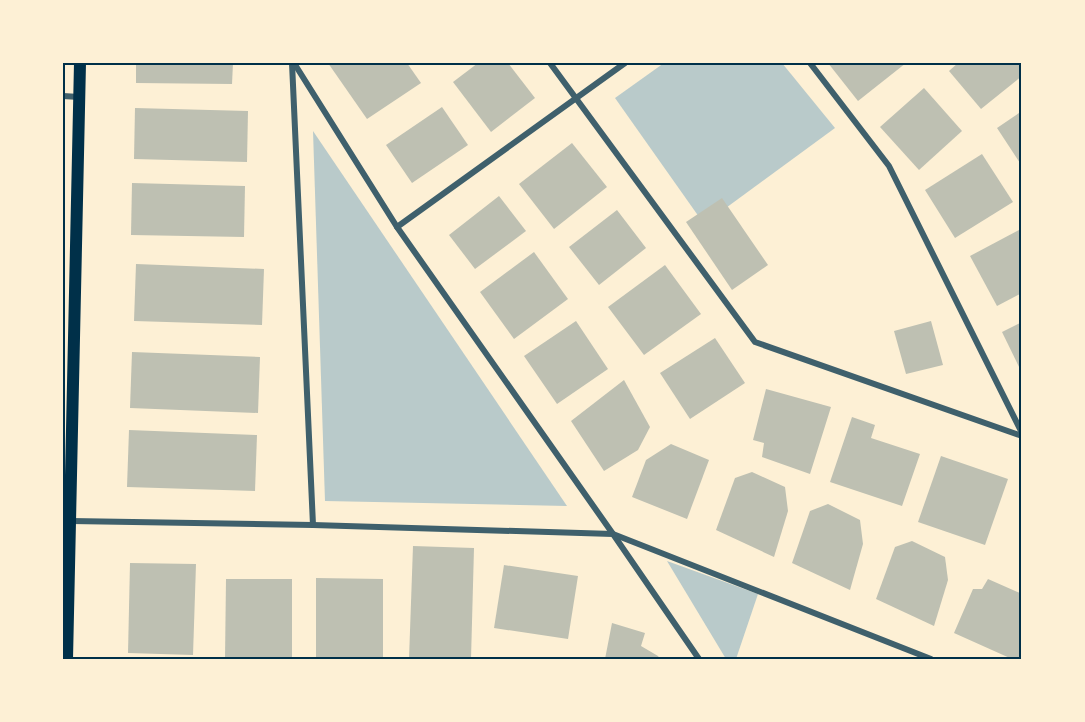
<svg xmlns="http://www.w3.org/2000/svg" width="1085" height="722" font-family="Poppins,sans-serif">
<rect width="100%" height="100%" fill="#fdf0d5"/>
<!-- green -->
<g fill="#b9caca">
<polygon points="664,63 782,63 835,128 704,224 615,98"/>
<polygon points="313,131 567,506 325,501"/>
<polygon points="667,561 758,594 736,659 726,659"/>
</g>
<!-- building -->
<g fill="#bec0b2">
<polygon points="136,63 233,63 232,84 136,83"/>
<polygon points="328,63 407,63 421,83 367,119"/>
<polygon points="478,63 508,63 535,98 491,132 453,82"/>
<polygon points="828,63 906,63 858,101"/>
<polygon points="958,63 1022,63 1022,76 981,109 949,71"/>
<polygon points="924,88 962,131 919,170 880,127"/>
<polygon points="442,107 468,145 412,183 386,145"/>
<polygon points="135,108 248,111 247,162 134,159"/>
<polygon points="1022,111 1022,166 997,128"/>
<polygon points="572,143 607,187 554,229 519,184"/>
<polygon points="982,154 1013,202 955,238 925,190"/>
<polygon points="132,183 245,186 244,237 131,235"/>
<polygon points="499,196 526,231 475,269 449,235"/>
<polygon points="722,198 768,265 732,290 686,222"/>
<polygon points="617,210 646,248 599,285 569,247"/>
<polygon points="1019,230 1022,236 1022,293 997,306 970,256"/>
<polygon points="534,252 568,299 514,339 480,292"/>
<polygon points="136,264 264,269 262,325 134,321"/>
<polygon points="665,265 701,314 644,355 608,307"/>
<polygon points="576,321 608,369 557,404 524,356"/>
<polygon points="931,321 943,365 906,374 894,331"/>
<polygon points="1022,322 1022,373 1002,332"/>
<polygon points="715,338 745,383 690,419 660,373"/>
<polygon points="132,352 260,357 258,413 130,408"/>
<polygon points="624,380 650,427 638,450 604,471 571,421"/>
<polygon points="766,389 831,407 810,474 762,457 764,443 753,440"/>
<polygon points="852,417 875,425 871,438 920,454 902,506 830,482"/>
<polygon points="129,430 257,435 255,491 127,487"/>
<polygon points="671,444 709,460 687,519 632,497 646,460"/>
<polygon points="941,456 1008,479 985,545 918,522"/>
<polygon points="752,472 785,487 788,511 774,557 716,530 735,478"/>
<polygon points="828,504 860,520 863,544 850,590 792,563 810,511"/>
<polygon points="912,541 945,557 948,580 934,626 876,599 895,547"/>
<polygon points="413,546 474,548 471,659 409,659"/>
<polygon points="130,563 196,564 193,655 128,653"/>
<polygon points="504,565 578,576 568,639 494,628"/>
<polygon points="316,578 383,579 383,659 316,659"/>
<polygon points="226,579 292,579 292,659 225,659"/>
<polygon points="988,579 1022,594 1022,659 1012,659 954,633 973,589 982,589"/>
<polygon points="612,623 645,633 641,646 658,656 660,659 605,659"/>
</g>
<g fill="none" stroke-linecap="round" stroke-linejoin="round">
<!-- minor -->
<g stroke="#3f606c" stroke-width="6">
<polyline points="292,63 313,525"/>
<polyline points="294,63 397,227 613,534 699,659"/>
<polyline points="550,63 755,342 1022,436"/>
<polyline points="810,63 889,166 1022,433"/>
<polyline points="63,96 79,97"/>
<polyline points="397,227 625,63"/>
<polyline points="71,521 313,525 613,534 931,659"/>
</g>
<!-- secondary -->
<polyline stroke="#003049" stroke-width="12" points="67,659 80,63"/>
</g>
<!-- border -->
<rect width="1085" height="722" fill="none" stroke="#fdf0d5" stroke-width="129"/>
<rect x="64" y="64" width="956" height="594" fill="none" stroke="#003049" stroke-width="2"/>
</svg>
